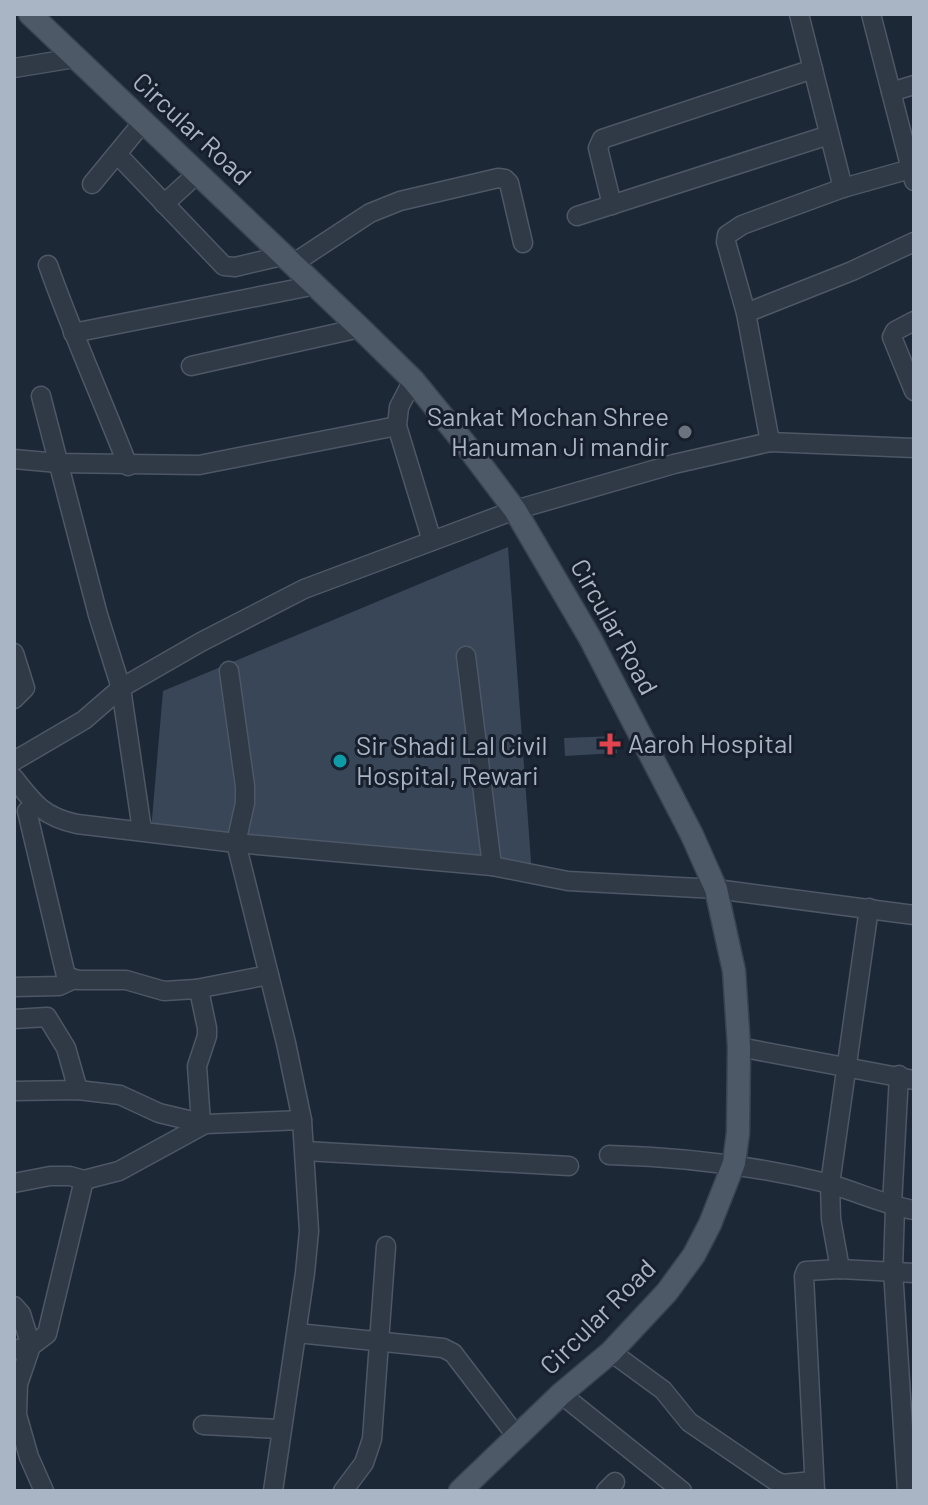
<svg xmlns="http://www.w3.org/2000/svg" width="928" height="1505" font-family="Barlow,sans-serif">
<rect width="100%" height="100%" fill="#1d2837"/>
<!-- building -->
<g fill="#384658">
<polygon points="508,547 532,875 151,831 163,691"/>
<polygon points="616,736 617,753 565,756 564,738"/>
</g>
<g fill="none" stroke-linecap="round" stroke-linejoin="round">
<defs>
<g id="minor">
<polyline points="799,14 843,188"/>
<polyline points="871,14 914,181"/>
<polyline points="14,68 75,58"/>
<polyline points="891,92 914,85"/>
<polyline points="117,154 224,266 235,267 286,255"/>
<polyline points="92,184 143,122"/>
<polyline points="164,204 198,173"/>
<polyline points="612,205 598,148 602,139 813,69"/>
<polyline points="577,216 829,135"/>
<polyline points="294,263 370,213 400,201 498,178 505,179 509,183 523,243"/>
<path d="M48 265C72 333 102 399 128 466"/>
<polyline points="746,313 852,271 914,242"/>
<polyline points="914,321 895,331 892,337 914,391"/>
<polyline points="73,333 316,285"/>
<polyline points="191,366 360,328"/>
<polyline points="413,380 399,407 397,426 432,541"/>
<polyline points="41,396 98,615 121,688 142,830"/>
<polyline points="770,442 746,313 726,242 727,235 742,225 843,188 914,168"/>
<polyline points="14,459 58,463 199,465 397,426"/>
<polyline points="14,653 25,688 14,699"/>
<polyline points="466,656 492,866"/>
<polyline points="229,671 245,786 245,803 236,843 286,1043 302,1120 309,1231 305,1273 273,1491"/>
<polyline points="14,761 84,720 121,688 201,642 304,589 515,510 674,464 770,442 914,448"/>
<path d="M14 778C34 804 44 817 77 824L236 843 492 866 568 881 716 889 914 915"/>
<polyline points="27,811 66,976 78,980 126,980 164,991 196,989 200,995 207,1028 207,1036 197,1066 201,1123"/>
<polyline points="14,987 59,986 72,980"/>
<polyline points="196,989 269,975"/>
<polyline points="14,1019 47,1017 66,1048 78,1090"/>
<polyline points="739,1047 914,1080"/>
<polyline points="14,1091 78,1090 120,1095 159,1113 205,1124"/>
<polyline points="305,1151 569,1166"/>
<path d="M609 1155C684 1157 753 1165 826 1183 856 1191 884 1205 914 1210"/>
<polyline points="14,1183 50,1176 70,1176 84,1180 119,1171 205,1124 302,1120"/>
<polyline points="892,1205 899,1075"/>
<polyline points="895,1207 893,1270 907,1491"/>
<polyline points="840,1269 831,1219 830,1184 869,908"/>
<polyline points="14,1306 21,1314 31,1346 18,1384 17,1415 29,1457 44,1491"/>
<polyline points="297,1333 443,1348 453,1353 518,1438"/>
<polyline points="14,1350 31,1346 47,1334 84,1180"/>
<polyline points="611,1352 663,1390 689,1422 774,1480 782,1484 813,1481"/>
<polyline points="561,1394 682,1491"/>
<polyline points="203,1425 280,1429"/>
<polyline points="343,1491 364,1463 372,1439 386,1246"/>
<polyline points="606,1491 615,1482"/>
<polyline points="815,1491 804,1276 806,1271 840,1269 914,1273"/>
</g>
<polyline id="major" points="30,14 360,328 413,380 466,445 515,510 590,638 692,835 716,889 734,971 739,1047 738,1133 734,1163 710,1224 694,1255 667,1292 611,1352 561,1394 460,1491"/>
</defs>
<!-- minor casing -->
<use href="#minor" stroke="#4d5765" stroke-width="21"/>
<!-- major casing -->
<use href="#major" stroke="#394350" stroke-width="25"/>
<!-- minor -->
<use href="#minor" stroke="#303a47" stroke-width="18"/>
<!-- major -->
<use href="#major" stroke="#4e5968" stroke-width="22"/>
</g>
<!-- markers -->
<circle fill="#6b7280" stroke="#161f2b" stroke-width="3" cx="685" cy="432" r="8"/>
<path fill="#e0444e" stroke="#161f2b" stroke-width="3" d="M606 732h8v8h8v8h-8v8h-8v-8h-8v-8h8z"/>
<circle fill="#0f9aa8" stroke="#161f2b" stroke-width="3" cx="340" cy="761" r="8"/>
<g text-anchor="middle" stroke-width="6" stroke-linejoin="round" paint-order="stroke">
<!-- street labels -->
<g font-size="26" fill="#a9b4c5" stroke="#161f2b">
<text transform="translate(192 129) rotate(43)" y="9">Circular Road</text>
<text transform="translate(614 627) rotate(61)" y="9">Circular Road</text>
<text transform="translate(598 1317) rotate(-45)" y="9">Circular Road</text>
</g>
<!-- poi labels -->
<g font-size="26" fill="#a9b4c5" stroke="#161f2b" text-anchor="start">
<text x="669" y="426" text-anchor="end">Sankat Mochan Shree<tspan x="669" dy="30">Hanuman Ji mandir</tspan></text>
<text x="628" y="753">Aaroh Hospital</text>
<text x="356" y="755">Sir Shadi Lal Civil<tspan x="356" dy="30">Hospital, Rewari</tspan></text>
</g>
</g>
<!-- border -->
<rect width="928" height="1505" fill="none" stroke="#a9b4c5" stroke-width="32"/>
</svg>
